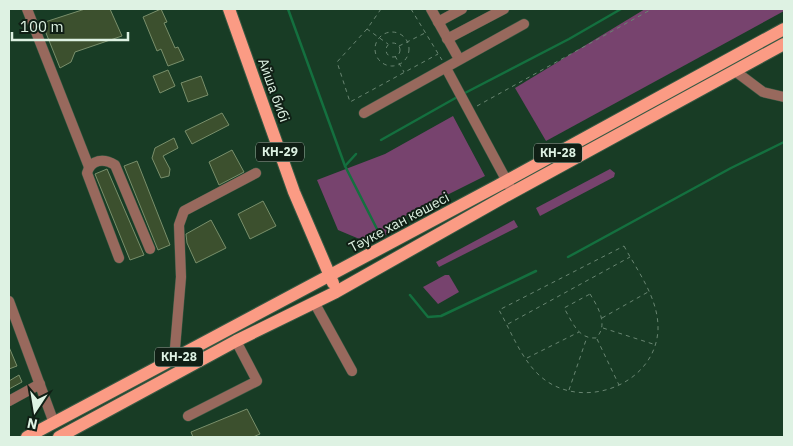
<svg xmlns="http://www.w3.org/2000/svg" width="793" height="446" font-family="'IBM Plex Sans',sans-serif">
<rect width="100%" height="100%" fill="#183c25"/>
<!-- green -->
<g fill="#77436e">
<polygon points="645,9 784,9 784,11 546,141 515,88"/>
<polygon points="453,116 485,176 395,221 398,229 369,243 338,230 317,180 385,154"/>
<polygon points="610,169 615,173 614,177 540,216 536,208"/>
<polygon points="514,220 518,227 439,267 436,262"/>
<polygon points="445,275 449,275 459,292 438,304 423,287"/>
</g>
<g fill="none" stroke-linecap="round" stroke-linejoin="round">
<!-- stream -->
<g stroke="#14703f" stroke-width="2.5">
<polyline points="288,9 345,166"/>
<polyline points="463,94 569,39 621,9"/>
<polyline points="381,140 459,96"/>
<polyline points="356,154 345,166 378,231"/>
<polyline points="568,257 731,168 784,142"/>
<polyline points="410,295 428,317 441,316 536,271"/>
</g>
</g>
<!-- building -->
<g fill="#3c502e" stroke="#798f6b">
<polygon points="85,9 110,9 122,36 75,52 71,62 60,68 42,23"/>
<polygon points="161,9 167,22 164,23 175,48 178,47 184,60 168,66 161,49 157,51 143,17"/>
<polygon points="168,70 175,86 160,93 153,76"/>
<polygon points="201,76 208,95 188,102 181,83"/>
<polygon points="222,113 229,125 192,144 185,131"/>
<polygon points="174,138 178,148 163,156 170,169 169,176 161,178 152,158 155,148"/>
<polygon points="232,150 244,172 219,185 209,162"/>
<polygon points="137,161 170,245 158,250 124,166"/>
<polygon points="107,169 144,255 130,260 95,174"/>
<polygon points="263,201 276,226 250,239 238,214"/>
<polygon points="211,220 226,248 196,263 187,243 186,234"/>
<polygon points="9,347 17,366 9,369"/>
<polygon points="19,375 22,382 9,389 9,381"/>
<polygon points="247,409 260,434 253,437 193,437 191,432"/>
</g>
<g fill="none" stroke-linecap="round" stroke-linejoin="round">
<defs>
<g id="minor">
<polyline points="27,9 89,167"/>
<polyline points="431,9 459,59"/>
<polyline points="438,22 462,9"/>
<polyline points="447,39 504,9"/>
<polyline points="446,68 510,187"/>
<polyline points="735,71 763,92 784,97"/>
<polyline points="364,113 524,24"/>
<path d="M119 258 87 173C91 159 104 158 115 165L150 249"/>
<polyline points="9,301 54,423"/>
<polyline points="314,302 352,371"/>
<polyline points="174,360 181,277 179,225 184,211 256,173"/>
<polyline points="9,401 40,384"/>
<polyline points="188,416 257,381 236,341"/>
</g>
<g id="major">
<polyline points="229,9 294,192 333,283"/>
<polyline points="27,437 497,186 784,29"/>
<polyline points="59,437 236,341 336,292 504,197 784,44"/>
</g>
</defs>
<!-- minor casing -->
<use href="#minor" stroke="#385943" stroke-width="11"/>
<!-- major casing -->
<use href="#major" stroke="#385943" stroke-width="14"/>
<!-- path -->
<g stroke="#688571" stroke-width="1" stroke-dasharray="4 4" stroke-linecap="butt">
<polyline points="381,9 367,29 388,44"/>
<polyline points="411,9 442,60"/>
<polyline points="367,29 337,62 350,102 438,54"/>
<circle cx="392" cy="49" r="17"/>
<circle cx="393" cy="50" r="7"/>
<polyline points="399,46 425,33"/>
<polyline points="395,56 404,72"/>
<polyline points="477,106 652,9"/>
<path d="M624 246C638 272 659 299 658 330 655 384 586 410 545 380 523 364 512 333 499 310Z"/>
<path d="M590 294C598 307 609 325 596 338 578 339 573 323 564 308Z"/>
<polyline points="602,318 648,292"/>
<polyline points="508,324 630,257"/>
<polyline points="603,328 653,344"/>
<polyline points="597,339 619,385"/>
<polyline points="527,358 579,332"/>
<polyline points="569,390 586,340"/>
</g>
<!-- minor -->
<use href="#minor" stroke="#98695d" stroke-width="10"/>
<!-- major -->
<use href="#major" stroke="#fb9b84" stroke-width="12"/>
</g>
<g text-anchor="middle" stroke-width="4" stroke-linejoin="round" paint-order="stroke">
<!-- shield labels -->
<g fill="#101f15" stroke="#a0b3a5" stroke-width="1">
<rect x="256" y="142.5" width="48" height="19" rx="4"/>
<rect x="534" y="143.5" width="48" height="19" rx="4"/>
<rect x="155" y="347.5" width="48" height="19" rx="4"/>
</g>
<g font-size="12" font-weight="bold" fill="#def2e3">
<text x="280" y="156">КН-29</text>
<text x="558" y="157">КН-28</text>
<text x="179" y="361">КН-28</text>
</g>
<!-- street labels -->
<g font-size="14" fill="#def2e3" stroke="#101f15">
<text transform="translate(274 90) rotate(70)" y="5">Айша бибі</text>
<text transform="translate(399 222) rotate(-28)" y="5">Тәуке хан көшесі</text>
</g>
</g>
<!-- border -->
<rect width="793" height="446" fill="none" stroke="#def2e3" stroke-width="20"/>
<!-- north arrow -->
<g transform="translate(35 411) rotate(192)" stroke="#101f15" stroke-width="4" paint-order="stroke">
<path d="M0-4L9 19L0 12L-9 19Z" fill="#def2e3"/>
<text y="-8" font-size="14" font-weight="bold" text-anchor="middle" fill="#def2e3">N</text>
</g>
<!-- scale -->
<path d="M12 32v8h116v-8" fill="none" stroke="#def2e3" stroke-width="2.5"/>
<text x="20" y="32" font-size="15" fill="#def2e3" stroke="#101f15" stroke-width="4" paint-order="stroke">100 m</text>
</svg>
